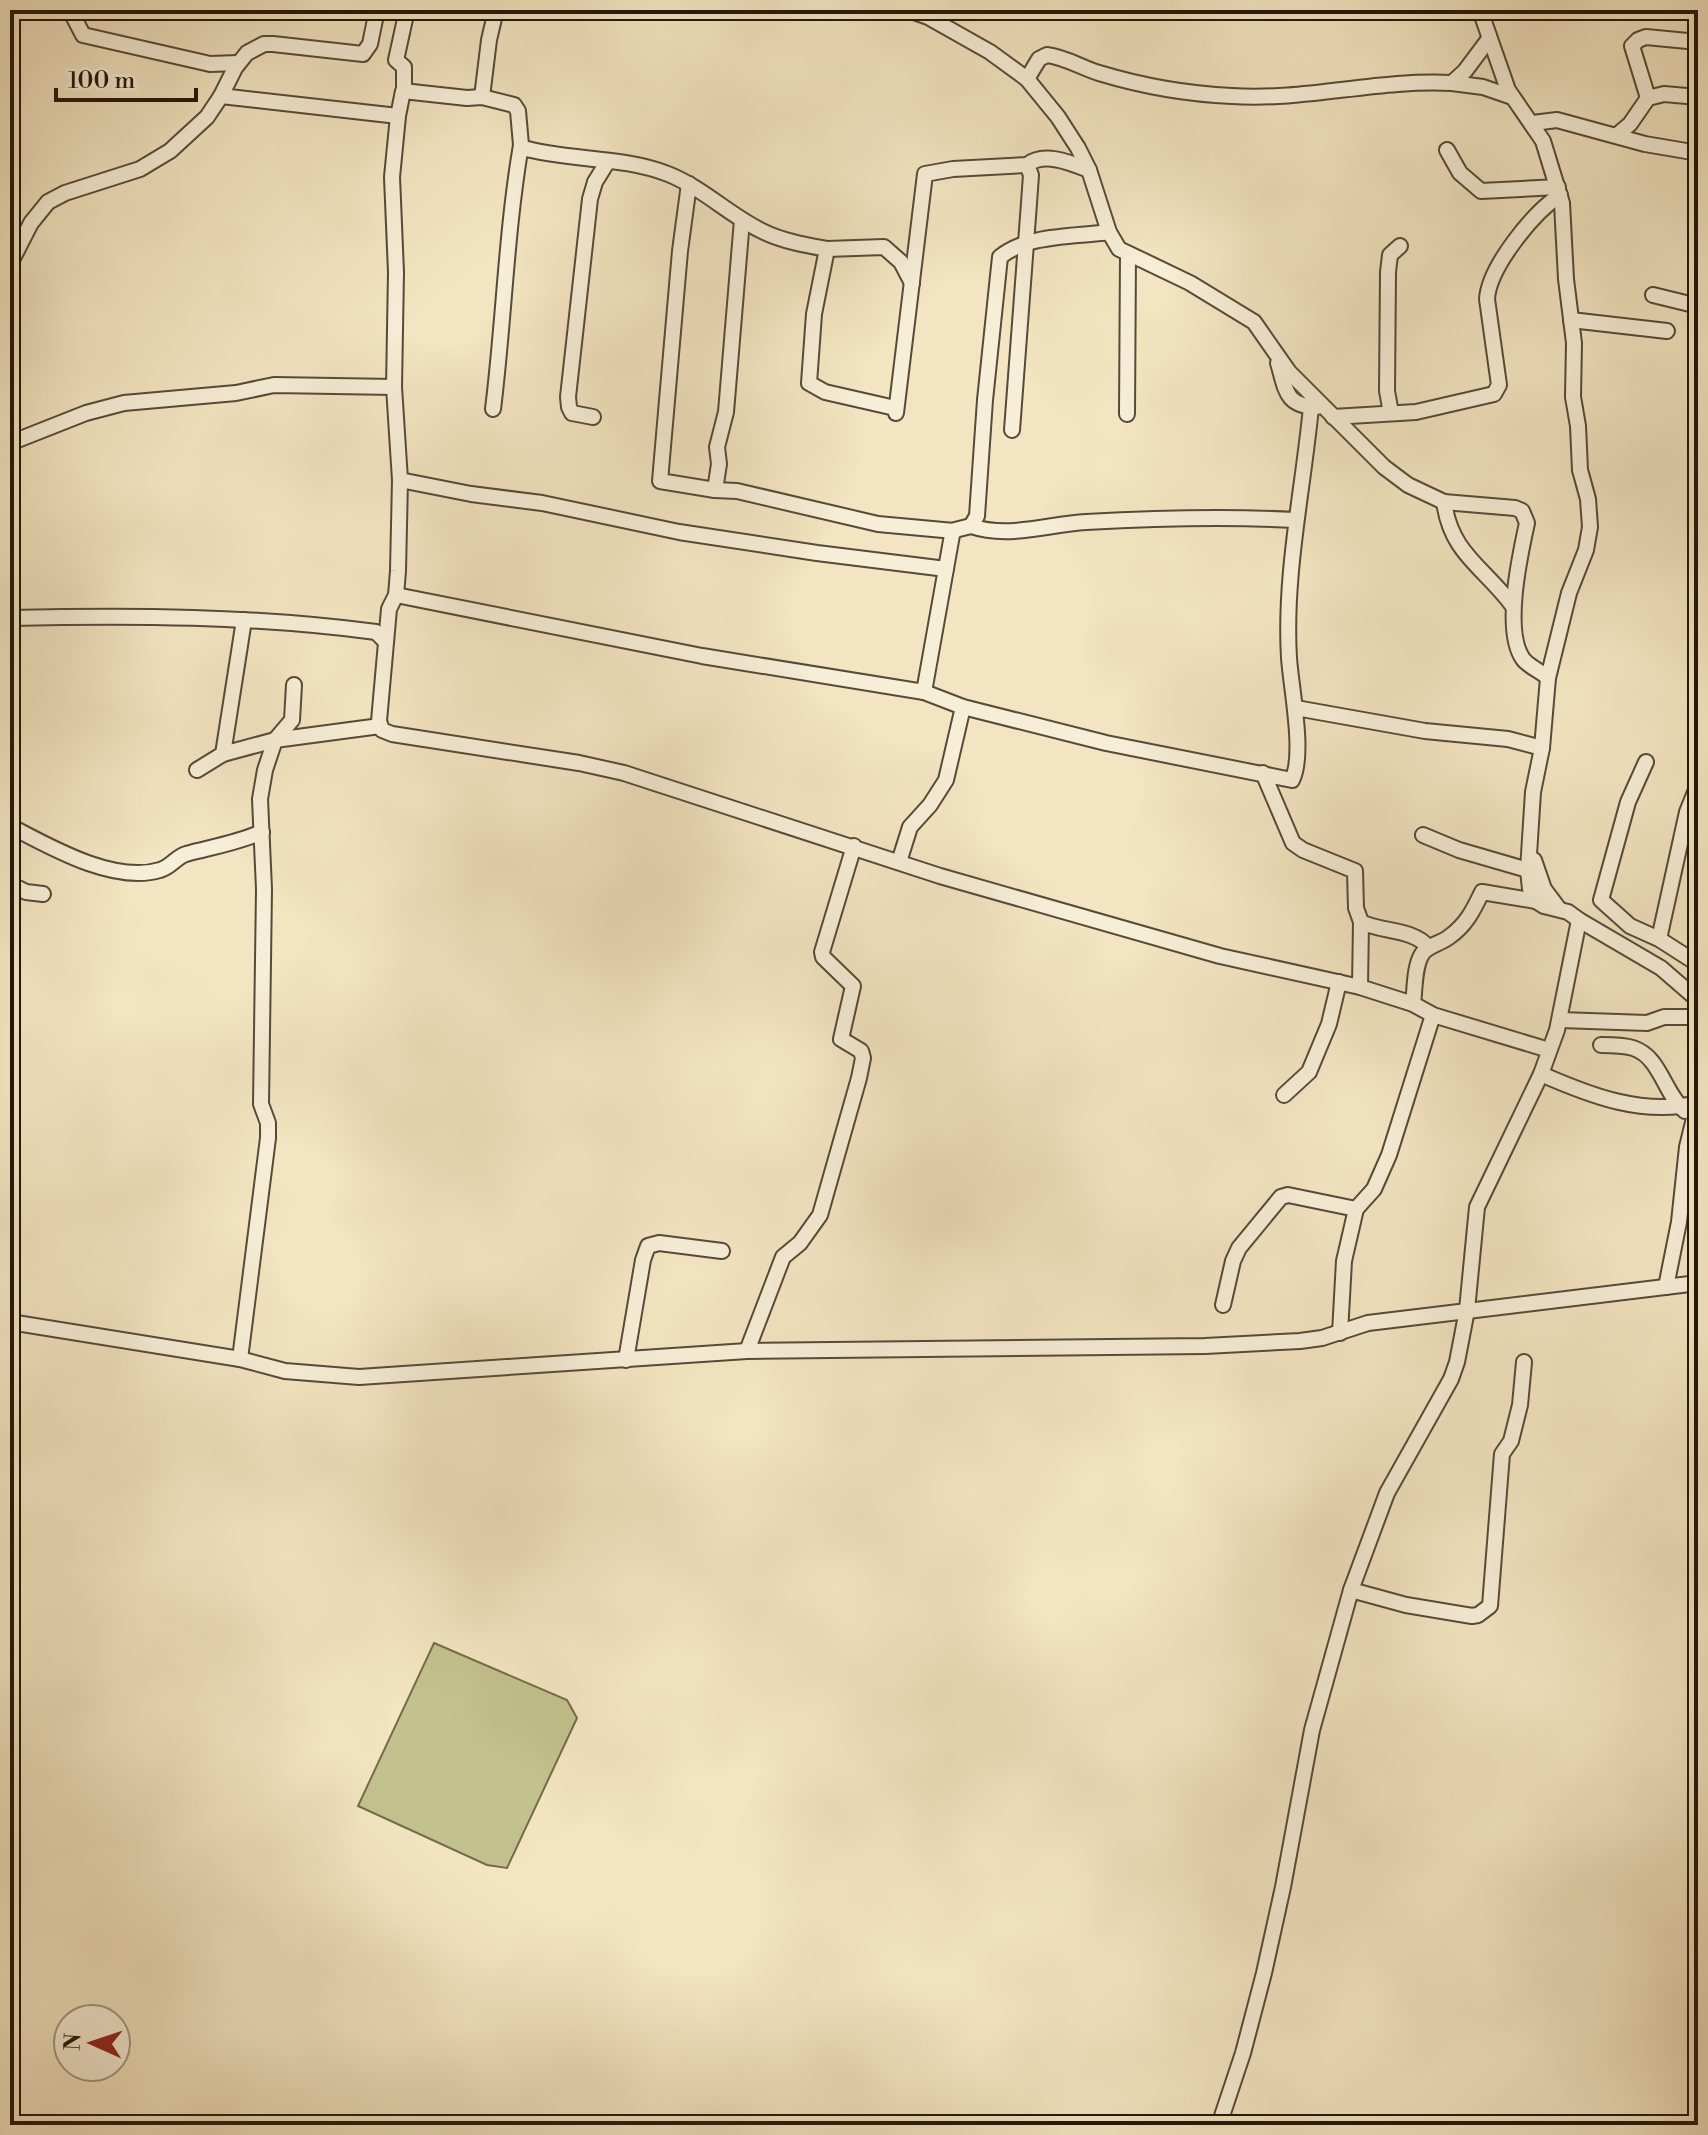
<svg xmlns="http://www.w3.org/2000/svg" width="1708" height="2135" font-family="'Libre Bodoni',serif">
<rect width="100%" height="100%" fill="#f3e5c1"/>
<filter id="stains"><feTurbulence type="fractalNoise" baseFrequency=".0025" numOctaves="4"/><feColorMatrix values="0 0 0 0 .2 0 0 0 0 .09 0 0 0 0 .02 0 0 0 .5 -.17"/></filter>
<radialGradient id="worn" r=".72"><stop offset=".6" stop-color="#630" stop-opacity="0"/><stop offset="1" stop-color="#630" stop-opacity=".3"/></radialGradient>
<!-- green -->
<polygon fill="#c3c28e" stroke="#736c4c" stroke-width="2" points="434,1643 567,1700 577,1718 507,1868 487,1865 358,1806"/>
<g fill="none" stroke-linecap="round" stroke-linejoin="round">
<defs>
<g id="minor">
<polyline points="70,10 83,35 210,64 238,63"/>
<path d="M908 10 928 17 990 52 1027 79 1058 117 1078 148 1089 170 1109 232 1119 249 1190 283 1254 322 1289 372 1384 467 1408 485 1444 502 1515 508 1522 511 1527 523C1520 555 1503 631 1523 659 1529 667 1541 671 1548 678"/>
<path d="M1027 79 1039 59 1047 55C1065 57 1082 68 1099 73 1142 86 1187 94 1232 96 1305 101 1378 79 1452 83L1465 71 1489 39"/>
<polyline points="1452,83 1483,87 1512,97"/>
<polyline points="404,91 404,67 396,60 407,10"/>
<polyline points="221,96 398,116"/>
<polyline points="482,97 489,40 496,10"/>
<polyline points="1648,98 1632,46 1638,40 1646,37 1698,42"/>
<polyline points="1533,123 1557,120 1645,144 1698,153"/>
<polyline points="1617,135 1630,124 1648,98 1664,94 1698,97"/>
<polyline points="1447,150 1460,173 1481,191 1558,187"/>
<path d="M1089 170C1071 163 1044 151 1027 165L953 169 925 174 896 413 895 408 825 392 809 383 814 314 827 249C805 245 782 241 762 231 729 215 703 188 668 174 622 156 570 161 523 148L521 145 518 111 514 105 482 97 467 98 403 91 398 116 392 177 396 272 394 387 400 480 398 571 396 595 389 609 379 721 382 730 392 734 579 763 624 773 940 876 1220 956 1360 987 1413 1004 1433 1015 1549 1050"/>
<polyline points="689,184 680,251 660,481 715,490 737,491 878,524 954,531"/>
<polyline points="827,249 884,247 901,262 912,283"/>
<polyline points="10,264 31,223 48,202 65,193 140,169 170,151 207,117 221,96 235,68 247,53 264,44 273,44 363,54 370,44 377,10"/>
<polyline points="1653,295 1698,306"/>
<polyline points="1571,320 1667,331"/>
<path d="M1278 363C1286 390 1285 406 1317 407"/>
<path d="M493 409C504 321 506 233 521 145"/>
<polyline points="1391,413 1387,391 1388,272 1390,255 1400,246"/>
<polyline points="1127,414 1128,254"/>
<polyline points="593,417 572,413 569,407 568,397 590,199 595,182 608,161"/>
<path d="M1333 417 1416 412 1494 394 1499 385 1487 299C1489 267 1533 213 1560 195"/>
<polyline points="1012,430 1029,203 1031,175 1027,165"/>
<polyline points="10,443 86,413 124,403 236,393 274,385 394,387"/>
<polyline points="400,480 471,494 542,503 679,532 817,553 946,569"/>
<polyline points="715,490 719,464 717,447 726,412 742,220"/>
<path d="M1444 502C1451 554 1484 567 1512 605"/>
<path d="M971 526C1009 539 1048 524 1086 522 1158 518 1223 516 1295 520"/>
<path d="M396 595 702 656 924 692 963 707 1106 743 1292 780C1305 755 1291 688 1289 658 1284 574 1303 491 1311 407"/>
<path d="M10 618C133 615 254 616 376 632L386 642"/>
<path d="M924 692 952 535 955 530 971 526 977 516 985 400 1000 257C1028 234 1075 237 1109 232"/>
<polyline points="1296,708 1425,731 1508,739 1542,748"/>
<polyline points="223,754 275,740 380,726"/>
<polyline points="1646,762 1628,802 1601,900 1630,926 1659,939 1698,964"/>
<polyline points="197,770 223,754 244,620"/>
<path d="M1263 773 1293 843 1303 850 1355 871 1356 908 1361 922C1381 932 1414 929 1428 947"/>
<path d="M10 826C50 847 114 884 160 870 171 867 176 857 186 854 212 847 237 843 262 832"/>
<polyline points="1423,835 1459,850 1528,870"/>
<polyline points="1534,860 1544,889 1559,909"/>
<polyline points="899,862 910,827 930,805 946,780 963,707"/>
<polyline points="10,884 26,892 43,894"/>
<polyline points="1579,920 1661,968 1698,1000"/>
<polyline points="1659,939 1687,812 1698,785"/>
<polyline points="1360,987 1361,922"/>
<path d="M1413 1004C1415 989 1414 967 1422 954 1428 945 1440 944 1449 937 1466 925 1473 911 1482 892L1536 901"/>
<polyline points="1560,1020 1647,1023 1664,1017 1698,1017"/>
<path d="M1601 1045C1612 1045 1623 1045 1633 1048 1661 1057 1664 1094 1685 1111"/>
<path d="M1541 1074C1591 1096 1643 1116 1698 1103"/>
<polyline points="1284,1095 1309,1072 1329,1024 1339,982"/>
<polyline points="1666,1287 1679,1222 1687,1147 1698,1102"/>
<polyline points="1223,1305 1233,1261 1239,1248 1281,1197 1288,1195 1356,1209"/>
<polyline points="10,1322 240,1359 285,1371 359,1377 747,1351 1205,1346 1300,1341 1322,1338 1368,1323 1698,1283"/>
<polyline points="1340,1333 1344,1261 1356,1209 1374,1189 1389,1155 1433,1015"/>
<polyline points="747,1351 783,1257 800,1243 820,1215 859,1078 863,1058 861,1051 841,1039 853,986 823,957 822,952 854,846"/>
<polyline points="240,1359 268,1138 268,1123 261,1104 264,889 260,799 265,770 275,740 292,720 294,685"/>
<polyline points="626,1360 643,1260 648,1246 659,1243 722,1251"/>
<polyline points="1351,1590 1406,1605 1472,1616 1478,1615 1490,1606 1502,1454 1511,1441 1520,1405 1524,1362"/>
<polyline points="1219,2125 1243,2053 1264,1973 1283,1887 1312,1730 1351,1590 1387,1493 1451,1379 1457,1362 1467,1310 1477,1207 1541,1074 1557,1030 1579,920 1568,912 1544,906 1536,901 1530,889 1528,870 1533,792 1542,748 1548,678 1569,593 1586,550 1590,527 1588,499 1580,470 1578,426 1573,397 1574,343 1566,279 1562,203 1543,141 1508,90 1480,10"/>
</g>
</defs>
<!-- minor casing -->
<use href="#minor" stroke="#574a38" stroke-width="18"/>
<!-- minor -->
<use href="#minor" stroke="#f7eed7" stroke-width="14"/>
</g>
<!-- margin -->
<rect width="1708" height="2135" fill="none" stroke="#f3e5c1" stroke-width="40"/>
<rect x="12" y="12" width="1684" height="2111" fill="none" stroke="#23160a" stroke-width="4"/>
<rect x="20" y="20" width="1668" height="2095" fill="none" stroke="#23160a" stroke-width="2"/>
<!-- north arrow -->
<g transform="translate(92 2043) rotate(273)"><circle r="38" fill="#f7eed7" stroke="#a29885" stroke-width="2"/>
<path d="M0-6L14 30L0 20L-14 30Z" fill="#8f2418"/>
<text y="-12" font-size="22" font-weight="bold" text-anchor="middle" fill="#23160a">N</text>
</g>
<!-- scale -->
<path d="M56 88v12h140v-12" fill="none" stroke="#23160a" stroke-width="4"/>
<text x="68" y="88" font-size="24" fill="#23160a" stroke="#f7eed7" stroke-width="6" paint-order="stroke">100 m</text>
<rect width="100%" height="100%" filter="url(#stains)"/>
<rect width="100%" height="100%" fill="url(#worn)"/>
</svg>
